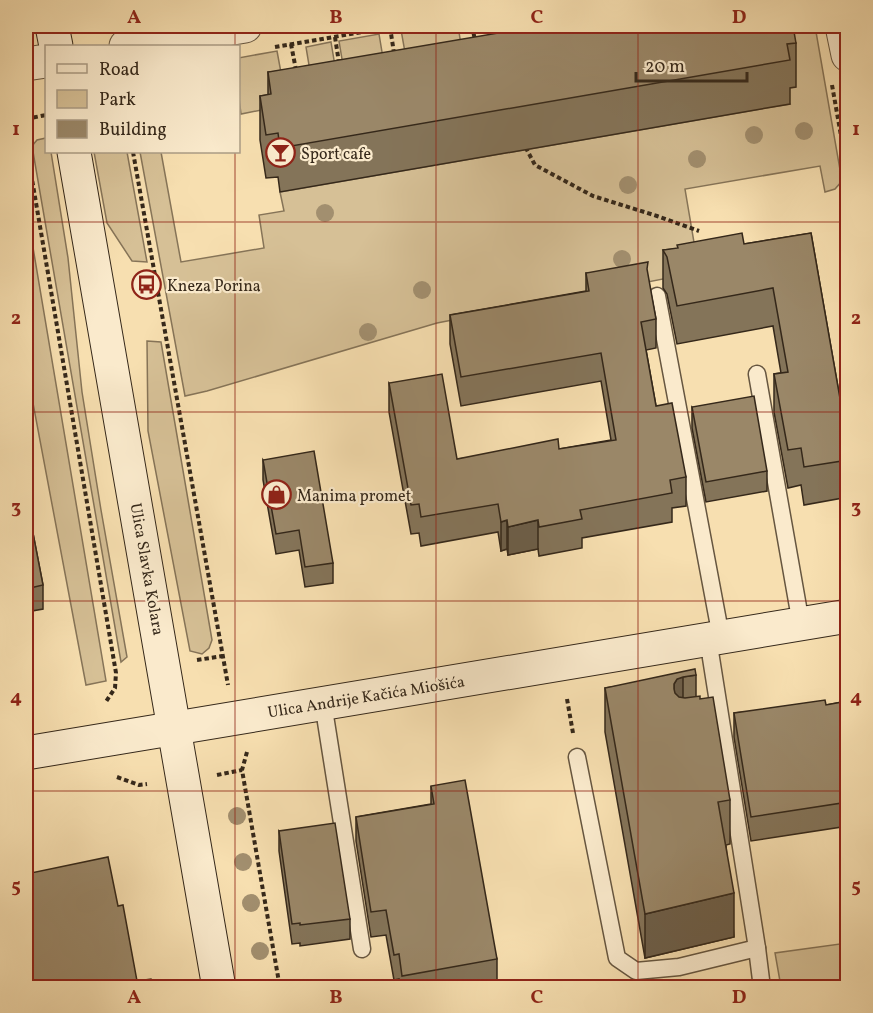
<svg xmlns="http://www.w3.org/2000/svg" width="873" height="1013" font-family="Vollkorn,serif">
<rect width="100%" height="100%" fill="#f7dfb0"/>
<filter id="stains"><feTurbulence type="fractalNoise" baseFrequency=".00333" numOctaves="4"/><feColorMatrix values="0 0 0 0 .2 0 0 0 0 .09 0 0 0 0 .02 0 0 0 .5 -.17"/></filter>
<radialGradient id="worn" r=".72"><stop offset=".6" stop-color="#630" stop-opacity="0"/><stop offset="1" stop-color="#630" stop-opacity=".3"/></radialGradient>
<!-- green -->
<g fill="#d6c096" stroke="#867458" stroke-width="1.5">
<polygon points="428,26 458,26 466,76 411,86 401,30"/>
<polygon points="734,26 815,26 842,181 835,189 825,192 820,166 685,189 699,272 437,323 207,391 185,396 140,152 161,152 181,262 264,248 259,215 284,211 280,192 790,104"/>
<polygon points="379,34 388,88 348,95 339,41"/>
<polygon points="331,42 340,96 315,101 306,47"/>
<polygon points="277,51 287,105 241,114 239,98 238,58"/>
<polygon points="46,138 46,152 51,152 68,258 82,392 101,510 127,657 121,662 32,146 37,140"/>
<polygon points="94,152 127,152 147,262 132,261 107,223"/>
<polygon points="26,206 106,681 86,685 26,366"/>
<polygon points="147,341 161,342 212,640 209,648 202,654 190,651 148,431"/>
<polygon points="847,943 847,987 781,987 775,953"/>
</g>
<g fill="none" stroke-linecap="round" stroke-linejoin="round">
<defs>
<g id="service">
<polyline points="657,296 721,637"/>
<polyline points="757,374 801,624"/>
<polyline points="708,639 757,948 762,988"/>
<polyline points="323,703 362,949"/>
<polyline points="577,757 617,958 636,971 679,967 757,948"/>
</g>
<g id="minor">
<polyline points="842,26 848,55"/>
<polyline points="126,46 245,26"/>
<polyline points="26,64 46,61"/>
</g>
<g id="secondary">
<polyline points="52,26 56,46"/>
<polyline points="74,152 219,988"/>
<polyline points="26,753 848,616"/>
</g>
</defs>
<!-- service casing -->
<use href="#service" stroke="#665640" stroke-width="19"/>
<!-- minor casing -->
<use href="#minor" stroke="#665640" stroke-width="35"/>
<!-- secondary casing -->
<use href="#secondary" stroke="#35281a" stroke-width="35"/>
<!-- path -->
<g stroke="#35281a" stroke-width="4" stroke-dasharray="4.5 3" stroke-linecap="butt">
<polyline points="472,26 475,40"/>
<polyline points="390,27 394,53"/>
<polyline points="335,37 339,63"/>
<polyline points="291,44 296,70"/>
<polyline points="275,47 398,26"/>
<polyline points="832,85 848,175"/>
<polyline points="26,119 46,115"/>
<polyline points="26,144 116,673 115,688 105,703"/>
<polyline points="527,147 527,150 535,165 593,196 657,216 699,231"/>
<polyline points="133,152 228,685"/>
<polyline points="197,660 223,656"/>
<polyline points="567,699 573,733"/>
<polyline points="247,752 242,770 280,988"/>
<polyline points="217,775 242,770"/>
<polyline points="117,777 139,785 147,784"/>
</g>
<!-- service -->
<use href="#service" stroke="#faeacc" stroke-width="16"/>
<!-- minor -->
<use href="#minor" stroke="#faeacc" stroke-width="33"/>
<!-- secondary -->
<use href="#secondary" stroke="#faeacc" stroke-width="33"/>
</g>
<!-- trees -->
<g fill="#a28f6f">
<circle cx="804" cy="131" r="9"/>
<circle cx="754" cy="135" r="9"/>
<circle cx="697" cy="159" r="9"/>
<circle cx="628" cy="185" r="9"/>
<circle cx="325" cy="213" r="9"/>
<circle cx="622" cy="259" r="9"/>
<circle cx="422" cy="290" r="9"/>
<circle cx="368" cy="332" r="9"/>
<circle cx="237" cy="816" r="9"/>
<circle cx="243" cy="862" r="9"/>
<circle cx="251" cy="903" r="9"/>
<circle cx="260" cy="951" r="9"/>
</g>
<!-- wall -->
<g fill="#847459" stroke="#35281a" stroke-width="1.5">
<polygon points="796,43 796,87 790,88 790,104 280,192 278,177 266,178 260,140 260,96 268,95 268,72"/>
<polygon points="811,233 848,444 848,497 804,505 801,485 788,488 774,412 774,374 781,373 773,326 677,344 667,294 663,288 663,250 744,244"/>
<polygon points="586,273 648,278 656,319 656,348 646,350 656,406 686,477 686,506 672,508 672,522 582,538 582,548 539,556 538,549 508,555 507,549 501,551 498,532 421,546 419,533 411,534 389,412 389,383 457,459 559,449 611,440 601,381 461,406 450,344 450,315 586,291"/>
<polygon points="692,407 767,471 767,491 706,502 692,428"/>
<polygon points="263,460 333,563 333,583 305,587 299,550 276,554 263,480"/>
<polygon points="26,497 43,585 43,609 26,612"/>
<polygon points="696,675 696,696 730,800 730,844 726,845 734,937 645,958 605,732 605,688"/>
<polygon points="848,701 848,826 751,841 734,737 734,713 826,705"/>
<polygon points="431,786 497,959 497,984 475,987 400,987 399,979 394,980 386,935 371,937 356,841 356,817 431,804"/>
<polygon points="279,831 350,919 350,939 300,946 300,943 292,944 279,851"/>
</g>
<!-- shaded-wall -->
<g fill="#6c5e49" stroke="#35281a" stroke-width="1.5">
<polygon points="507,520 507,549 501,551 501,522"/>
<polygon points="538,520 538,549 508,555 508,527"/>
<polygon points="683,677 683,721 674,728 674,684 677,679"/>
<polygon points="734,893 734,937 645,958 645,914"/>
</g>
<!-- building -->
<g fill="#9a8768" stroke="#35281a" stroke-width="1.5">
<polygon points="539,26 793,26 796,43 787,44 790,60 280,148 278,133 266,135 260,96 271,94 268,72"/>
<polygon points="742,233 744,244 811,233 848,444 848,460 804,467 801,448 788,450 774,374 788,372 773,288 677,306 667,257 663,250 678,248 677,245"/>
<polygon points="648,262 647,269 656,319 641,322 656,406 672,403 686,477 670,480 672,493 580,510 582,519 539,527 538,520 508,527 507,520 501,522 498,504 421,517 419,504 411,505 389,383 442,374 457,459 558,439 559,449 616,440 601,353 461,377 450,315 589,291 586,273"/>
<polygon points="754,396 767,471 706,482 692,407"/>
<polygon points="314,451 333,563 305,567 299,530 276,534 263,460"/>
<polygon points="26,497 43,585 26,589"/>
<polygon points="695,669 696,675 683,677 677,679 674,684 674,689 675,693 679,697 685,698 700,696 700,699 713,697 730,800 718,802 734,893 645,914 605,688"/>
<polygon points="825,700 826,705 848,701 848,802 751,817 734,713"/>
<polygon points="465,780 497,959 402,976 399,954 394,955 386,910 371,912 356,817 434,804 431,786"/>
<polygon points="335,823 350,919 300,925 300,923 292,924 279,831"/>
<polygon points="108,857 118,906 123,905 137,981 151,979 153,987 26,987 26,874"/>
</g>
<!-- grid -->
<path fill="none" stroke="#8f2418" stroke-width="1.5" stroke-opacity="0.55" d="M235 26V46M436 26V988M638 26V988M235 152V988M26 222H848M26 412H848M26 601H848M26 791H848"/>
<!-- icons -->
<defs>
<symbol id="bar-ring" viewBox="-11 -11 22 22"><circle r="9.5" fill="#faeacc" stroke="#8f2418" stroke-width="1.5"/><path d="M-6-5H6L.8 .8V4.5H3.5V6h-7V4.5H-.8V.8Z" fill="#8f2418"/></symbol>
<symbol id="bus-ring" viewBox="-11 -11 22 22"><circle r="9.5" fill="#faeacc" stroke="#8f2418" stroke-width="1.5"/><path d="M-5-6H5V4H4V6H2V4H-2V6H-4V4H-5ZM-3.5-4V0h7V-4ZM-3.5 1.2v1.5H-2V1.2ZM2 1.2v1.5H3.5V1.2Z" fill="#8f2418"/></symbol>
<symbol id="shop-ring" viewBox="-11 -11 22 22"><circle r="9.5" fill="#faeacc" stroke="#8f2418" stroke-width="1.5"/><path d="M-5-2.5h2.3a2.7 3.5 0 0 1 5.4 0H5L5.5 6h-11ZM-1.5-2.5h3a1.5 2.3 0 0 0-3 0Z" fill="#8f2418"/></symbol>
</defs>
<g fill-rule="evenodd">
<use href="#bar-ring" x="264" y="136" width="33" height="33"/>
<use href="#bus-ring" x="130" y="268" width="33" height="33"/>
<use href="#shop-ring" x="260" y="478" width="33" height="33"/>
</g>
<g text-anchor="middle" stroke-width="4.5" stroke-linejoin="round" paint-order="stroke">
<!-- poi labels -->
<g font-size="16" fill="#35281a" stroke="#faeacc" text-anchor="start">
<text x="301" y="159">Sport cafe</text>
<text x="167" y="291">Kneza Porina</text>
<text x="297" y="501">Manima promet</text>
</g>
<!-- street labels -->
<g font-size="16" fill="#35281a" stroke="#faeacc">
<text transform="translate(148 569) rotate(80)" y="6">Ulica Slavka Kolara</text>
<text transform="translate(366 696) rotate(-9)" y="6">Ulica Andrije Kačića Miošića</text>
</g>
</g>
<!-- margin -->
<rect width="873" height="1013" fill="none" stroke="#f7dfb0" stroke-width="66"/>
<!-- legend -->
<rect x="45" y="45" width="195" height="108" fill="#faeacc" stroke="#ab9c85" stroke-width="1.5"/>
<rect x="57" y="64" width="30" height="9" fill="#faeacc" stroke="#ab9c85" stroke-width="1.5"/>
<text x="99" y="75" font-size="18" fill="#35281a">Road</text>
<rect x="57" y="90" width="30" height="18" fill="#d6c096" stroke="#ab9c85" stroke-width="1.5"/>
<text x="99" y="105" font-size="18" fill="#35281a">Park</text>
<rect x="57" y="120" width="30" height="18" fill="#9a8768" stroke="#ab9c85" stroke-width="1.5"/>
<text x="99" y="135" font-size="18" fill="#35281a">Building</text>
<!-- scale -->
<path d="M636 72v9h111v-9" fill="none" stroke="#35281a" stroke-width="3"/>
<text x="645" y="72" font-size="18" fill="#35281a" stroke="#faeacc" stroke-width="4.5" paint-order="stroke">20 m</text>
<rect x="33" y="33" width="807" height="947" fill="none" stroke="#8f2418" stroke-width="2"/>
<g font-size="20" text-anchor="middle" font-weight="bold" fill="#8f2418">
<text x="134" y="23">A</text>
<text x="336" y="23">B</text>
<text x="537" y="23">C</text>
<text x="739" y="23">D</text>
<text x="16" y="135">1</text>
<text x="856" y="135">1</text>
<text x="16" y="324">2</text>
<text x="856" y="324">2</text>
<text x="16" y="513">3</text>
<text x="856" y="513">3</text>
<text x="16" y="703">4</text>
<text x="856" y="703">4</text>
<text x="16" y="892">5</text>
<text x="856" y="892">5</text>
<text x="134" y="1003">A</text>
<text x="336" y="1003">B</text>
<text x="537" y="1003">C</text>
<text x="739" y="1003">D</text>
</g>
<rect width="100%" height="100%" filter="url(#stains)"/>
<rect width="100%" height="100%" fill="url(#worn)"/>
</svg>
